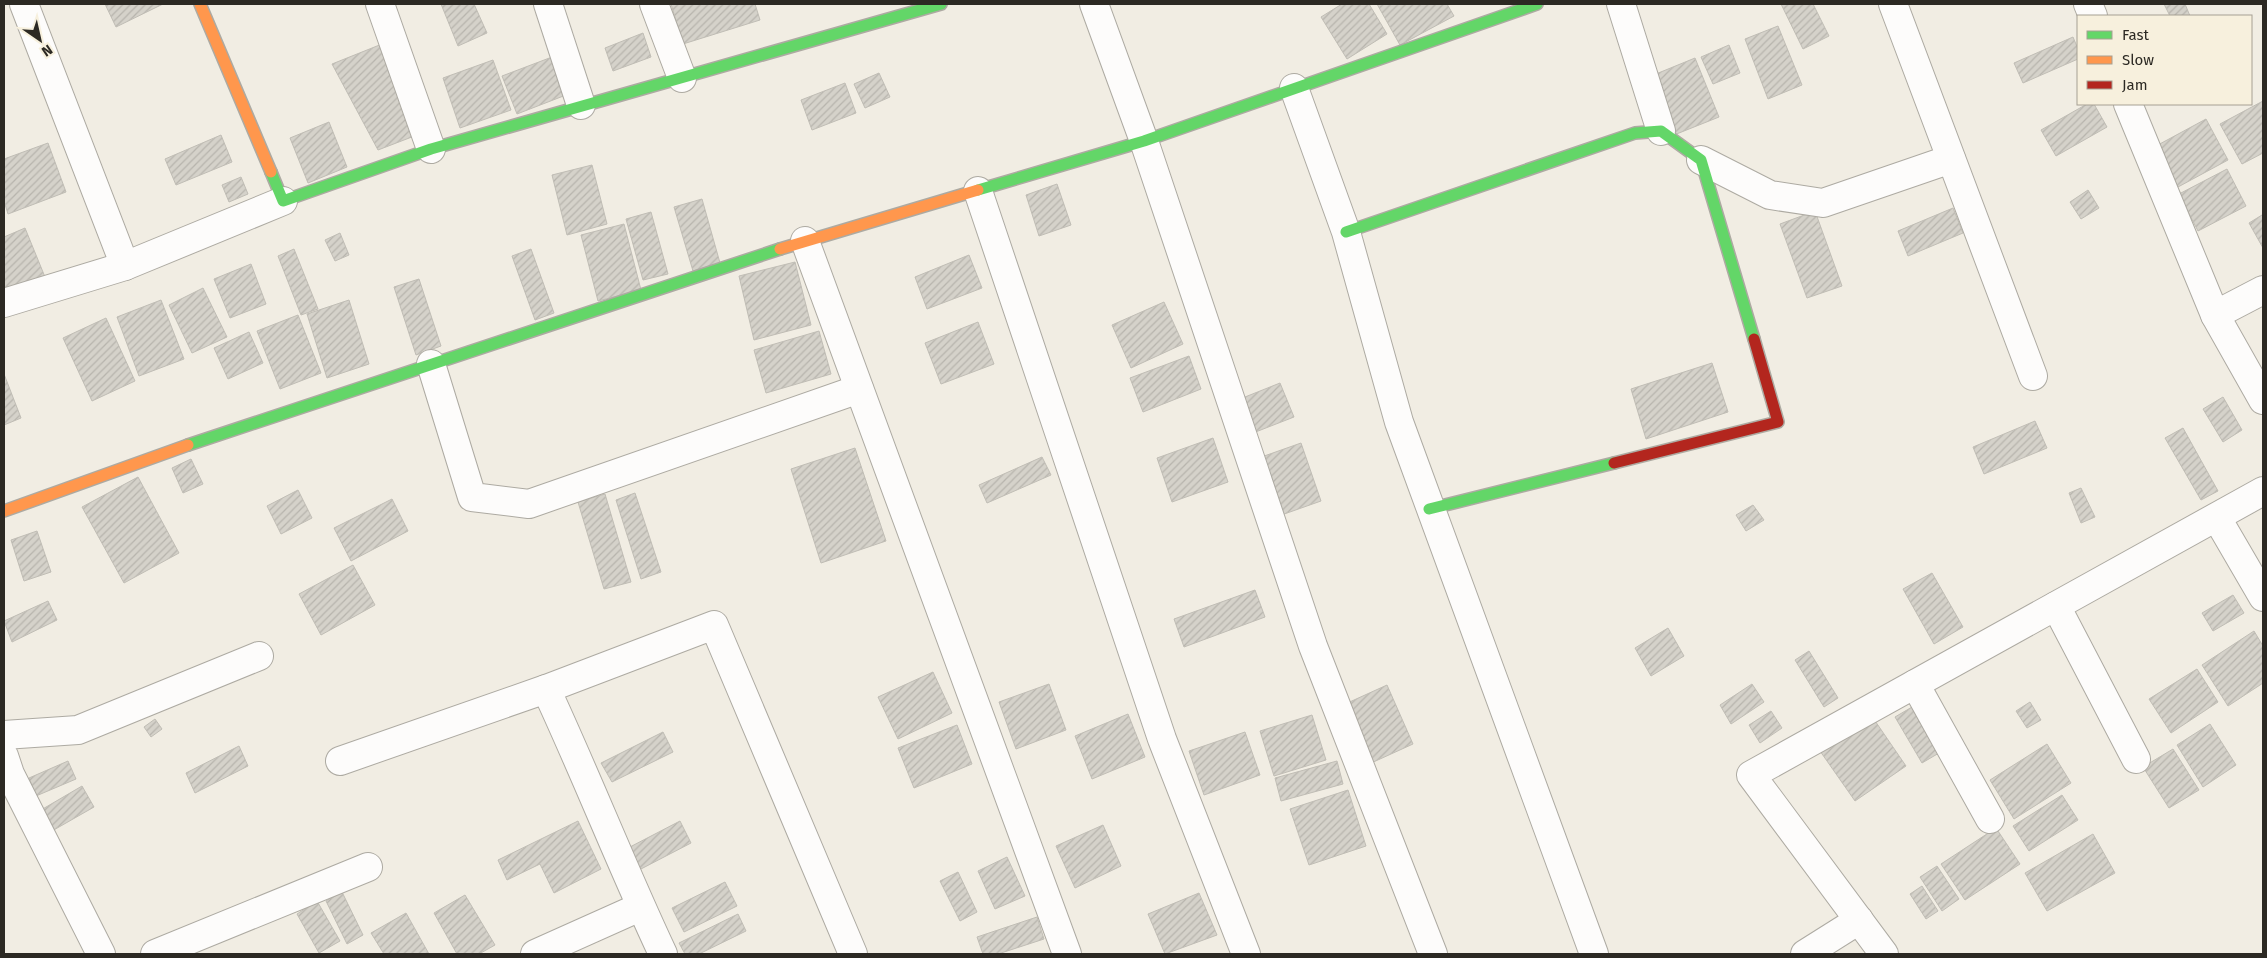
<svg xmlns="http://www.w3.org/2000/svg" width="2267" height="958" font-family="'Fira Sans',sans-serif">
<defs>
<pattern id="building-hatch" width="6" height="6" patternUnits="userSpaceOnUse" patternTransform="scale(1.25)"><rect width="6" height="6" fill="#d5d2ca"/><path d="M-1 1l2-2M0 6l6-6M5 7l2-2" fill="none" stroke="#b7b4ad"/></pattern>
</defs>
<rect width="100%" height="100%" fill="#f1ede3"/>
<!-- building -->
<g fill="url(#building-hatch)" stroke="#c0bdb5">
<polygon points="105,4 163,4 116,27"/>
<polygon points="441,4 474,4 487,33 458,46"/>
<polygon points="671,4 755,4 760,20 683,44"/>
<polygon points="1342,4 1369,4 1387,34 1347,59 1321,17"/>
<polygon points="1377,4 1447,4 1454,16 1400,45"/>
<polygon points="1781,4 1813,4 1829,36 1803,49"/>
<polygon points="2164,4 2185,4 2190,16 2170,16"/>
<polygon points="1778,26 1802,85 1768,99 1745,39"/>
<polygon points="643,33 651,57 613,71 605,48"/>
<polygon points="2073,37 2078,49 2078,59 2023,83 2014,63"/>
<polygon points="382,44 417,135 378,150 332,64"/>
<polygon points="1729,45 1740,73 1713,84 1701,57"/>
<polygon points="552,57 566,95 517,114 502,76"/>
<polygon points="1695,58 1719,117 1674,135 1651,76"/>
<polygon points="493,60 511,110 460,128 443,78"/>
<polygon points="879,73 890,97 865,108 854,84"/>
<polygon points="845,83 856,113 812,130 801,100"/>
<polygon points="2263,101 2263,153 2242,164 2220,124"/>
<polygon points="2087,104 2094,104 2107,127 2056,156 2041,130"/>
<polygon points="2206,119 2228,160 2178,187 2156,146"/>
<polygon points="329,122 347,167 308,183 290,138"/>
<polygon points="221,135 232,162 176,185 165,159"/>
<polygon points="48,143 66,192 8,214 4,201 4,159"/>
<polygon points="592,165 607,224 567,235 552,175"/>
<polygon points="2227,169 2246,206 2198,231 2179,194"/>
<polygon points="241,177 248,194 229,202 222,185"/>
<polygon points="1057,184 1071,225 1039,236 1026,195"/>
<polygon points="2088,190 2099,208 2081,219 2070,202"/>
<polygon points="702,199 720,263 693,271 674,207"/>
<polygon points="1953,208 1963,233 1908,256 1898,231"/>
<polygon points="1815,211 1842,286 1807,298 1780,224"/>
<polygon points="651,212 668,274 643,280 626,219"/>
<polygon points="2262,215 2263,218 2263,248 2249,223"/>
<polygon points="624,224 641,290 598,301 581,235"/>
<polygon points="25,228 45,277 4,295 4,237"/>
<polygon points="340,233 349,255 335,261 325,240"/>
<polygon points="294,249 318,309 301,315 278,256"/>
<polygon points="531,249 554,313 535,320 512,256"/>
<polygon points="969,255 982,288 927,309 915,277"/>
<polygon points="795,262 811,325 754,340 739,276"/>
<polygon points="251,264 266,304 230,318 214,279"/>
<polygon points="419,279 441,346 416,355 394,287"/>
<polygon points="203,288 227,337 192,353 169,305"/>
<polygon points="161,300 184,359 139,376 117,317"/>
<polygon points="349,300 369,364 327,378 307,314"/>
<polygon points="1164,302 1183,344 1131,368 1112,325"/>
<polygon points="298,315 321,373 280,389 257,331"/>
<polygon points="106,318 135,381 92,401 63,338"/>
<polygon points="978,322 994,364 941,384 925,343"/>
<polygon points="819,331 831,374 766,393 754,350"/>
<polygon points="249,332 263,363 228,379 214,348"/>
<polygon points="1189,356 1201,389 1143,412 1130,378"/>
<polygon points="1712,363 1728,412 1646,439 1631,389"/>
<polygon points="4,374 21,418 4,425"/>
<polygon points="1280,383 1294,417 1253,433 1240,399"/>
<polygon points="2223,397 2242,430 2223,442 2203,409"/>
<polygon points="2035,421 2047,448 1984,474 1973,447"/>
<polygon points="2183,428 2218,491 2201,500 2165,438"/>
<polygon points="1213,438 1228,482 1172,502 1157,458"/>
<polygon points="1301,443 1321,501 1273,518 1253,460"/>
<polygon points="855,448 886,541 821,563 791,469"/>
<polygon points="1042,457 1051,475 987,503 979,485"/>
<polygon points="191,459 203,484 183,493 172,468"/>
<polygon points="138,477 179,553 124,583 82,507"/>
<polygon points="2081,488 2095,517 2081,523 2069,493"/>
<polygon points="298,490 312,518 281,534 267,506"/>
<polygon points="635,493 661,572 641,579 616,500"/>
<polygon points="605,494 631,582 604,589 578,502"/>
<polygon points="392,499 408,531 351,561 334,528"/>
<polygon points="1753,505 1764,520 1746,531 1736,515"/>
<polygon points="37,531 51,572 24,581 11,540"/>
<polygon points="353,565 375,605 321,635 299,594"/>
<polygon points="1932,573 1963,627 1934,644 1903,589"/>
<polygon points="1255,590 1265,617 1184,647 1174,619"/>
<polygon points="2233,595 2244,613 2213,631 2202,613"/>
<polygon points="48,601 57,620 12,642 4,621"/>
<polygon points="1668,628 1684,656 1651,676 1635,648"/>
<polygon points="2254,631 2263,646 2263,683 2228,706 2202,665"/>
<polygon points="1809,651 1838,698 1824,707 1795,660"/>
<polygon points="2197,669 2218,702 2171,733 2149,699"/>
<polygon points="933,672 952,713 898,739 878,697"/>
<polygon points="1049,684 1066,730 1016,749 999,702"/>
<polygon points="1752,684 1764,702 1731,724 1720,705"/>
<polygon points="1387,685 1413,744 1369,764 1343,705"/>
<polygon points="2030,702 2041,720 2027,728 2016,711"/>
<polygon points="1912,707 1939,753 1922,763 1895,717"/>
<polygon points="1771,711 1782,728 1760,743 1749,725"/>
<polygon points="1128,714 1145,757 1092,779 1075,736"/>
<polygon points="1312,715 1326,760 1274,776 1260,731"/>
<polygon points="1871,715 1906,766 1855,801 1820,751"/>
<polygon points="155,719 162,729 151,737 144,727"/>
<polygon points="2210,724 2236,765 2203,787 2177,745"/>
<polygon points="957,725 972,764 914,788 898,748"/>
<polygon points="663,732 673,752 612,782 601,763"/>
<polygon points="1245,732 1260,775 1204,795 1189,751"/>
<polygon points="2047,744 2071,783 2014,819 1990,780"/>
<polygon points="239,746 248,766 195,793 186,773"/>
<polygon points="2173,749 2199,790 2169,808 2143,767"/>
<polygon points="68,761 76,779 36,796 29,778"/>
<polygon points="1337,761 1343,784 1281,801 1275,778"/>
<polygon points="82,786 94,807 52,831 41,810"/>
<polygon points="1348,790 1366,846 1309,865 1290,809"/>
<polygon points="2062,795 2078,820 2029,851 2013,826"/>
<polygon points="578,821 601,869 554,893 540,864 507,880 498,860"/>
<polygon points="680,821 691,843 639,870 628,848"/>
<polygon points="1103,825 1121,866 1075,888 1056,846"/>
<polygon points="1996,828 2020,864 1965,900 1941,864"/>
<polygon points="2093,834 2115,873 2047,911 2025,873"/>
<polygon points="1007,857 1025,896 995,909 978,871"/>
<polygon points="1937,866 1959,899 1942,911 1920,877"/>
<polygon points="958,872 977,912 960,921 940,881"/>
<polygon points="725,882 737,906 684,932 672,908"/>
<polygon points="1922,886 1938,911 1926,919 1910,894"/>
<polygon points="342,892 363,935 347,944 326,901"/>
<polygon points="1199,893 1217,935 1165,954 1148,914"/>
<polygon points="465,895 495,945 479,954 457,954 434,913"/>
<polygon points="317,901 340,941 319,953 297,914"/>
<polygon points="406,913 429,954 384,954 371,933"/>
<polygon points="738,914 746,931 699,954 685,954 679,943"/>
<polygon points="1037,917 1044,939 998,954 983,954 977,937"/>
</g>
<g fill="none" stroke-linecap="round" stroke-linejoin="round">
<defs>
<g id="street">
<polyline points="24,4 125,266"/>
<polyline points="380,4 431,149"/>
<polyline points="548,4 581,105"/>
<polyline points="654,4 682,78"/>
<polyline points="1094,4 1144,141 1313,646 1433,954"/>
<polyline points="1621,4 1661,131"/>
<polyline points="1893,4 2033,376"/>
<polyline points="2088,4 2093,16"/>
<polyline points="1294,88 1346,232 1399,422 1594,954"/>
<polyline points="2128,104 2215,315 2263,400"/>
<polyline points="1701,160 1770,195 1823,203 1951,159"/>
<polyline points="978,191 1162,739 1246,954"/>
<polyline points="805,241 1067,954"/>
<polyline points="4,303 125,266 283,201"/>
<polyline points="2215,315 2263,290"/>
<polyline points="431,364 472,497 529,504 859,389"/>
<polyline points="2217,518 2263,597"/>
<polyline points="2056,606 2136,759"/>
<polyline points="1915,684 1990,819"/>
<polyline points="4,735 78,730 259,656"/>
<polyline points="4,756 10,774 101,954"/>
<polyline points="340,761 546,689"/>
<polyline points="155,954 368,867"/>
<polyline points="535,954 640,907"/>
<path d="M663 954C622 867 587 777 546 689L714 625 853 954"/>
<polyline points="1805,954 1859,920"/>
<polyline points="1884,954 1751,775 2263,491"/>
</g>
<g id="fast">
<polyline points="271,172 283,201 431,149 941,4"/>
<polyline points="978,190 1144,141 1537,4"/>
<polyline points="1346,232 1635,133 1661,131 1701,160 1754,339"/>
<polyline points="188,445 780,249"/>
<polyline points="1429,509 1614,463"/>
</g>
<g id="slow">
<polyline points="200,4 271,172"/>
<polyline points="780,249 978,190"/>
<polyline points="4,511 188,445"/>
</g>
<polyline id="jam" points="1614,463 1778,422 1754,339"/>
</defs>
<!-- street casing -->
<use href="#street" stroke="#adaaa2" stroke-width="30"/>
<!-- fast casing -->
<use href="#fast" stroke="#adaaa2" stroke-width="14"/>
<!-- slow casing -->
<use href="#slow" stroke="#adaaa2" stroke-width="14"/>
<!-- jam casing -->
<use href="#jam" stroke="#adaaa2" stroke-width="14"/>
<!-- street -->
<use href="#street" stroke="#fdfcfb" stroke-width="28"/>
<!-- fast -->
<use href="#fast" stroke="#63d668" stroke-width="11"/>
<!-- slow -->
<use href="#slow" stroke="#ff974d" stroke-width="11"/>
<!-- jam -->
<use href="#jam" stroke="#b3261e" stroke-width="11"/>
</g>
<!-- border -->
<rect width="2267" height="958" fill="none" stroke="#2c2923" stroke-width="10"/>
<!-- legend -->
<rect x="2077" y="15" width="175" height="90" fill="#f7f0dd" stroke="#a6a093"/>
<rect x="2087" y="31" width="25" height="8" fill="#63d668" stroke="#a6a093"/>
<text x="2122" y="40" font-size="15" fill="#2c2923">Fast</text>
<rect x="2087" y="56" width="25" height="8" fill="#ff974d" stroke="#a6a093"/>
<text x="2122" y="65" font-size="15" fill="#2c2923">Slow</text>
<rect x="2087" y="81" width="25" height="8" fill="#b3261e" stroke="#a6a093"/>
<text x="2122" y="90" font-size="15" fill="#2c2923">Jam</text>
<!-- north arrow -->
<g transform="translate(40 40) rotate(146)" stroke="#f7f0dd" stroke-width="4" paint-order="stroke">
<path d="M0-4L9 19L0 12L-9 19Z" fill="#2c2923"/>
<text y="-8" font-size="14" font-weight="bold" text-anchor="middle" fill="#2c2923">N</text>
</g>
</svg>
